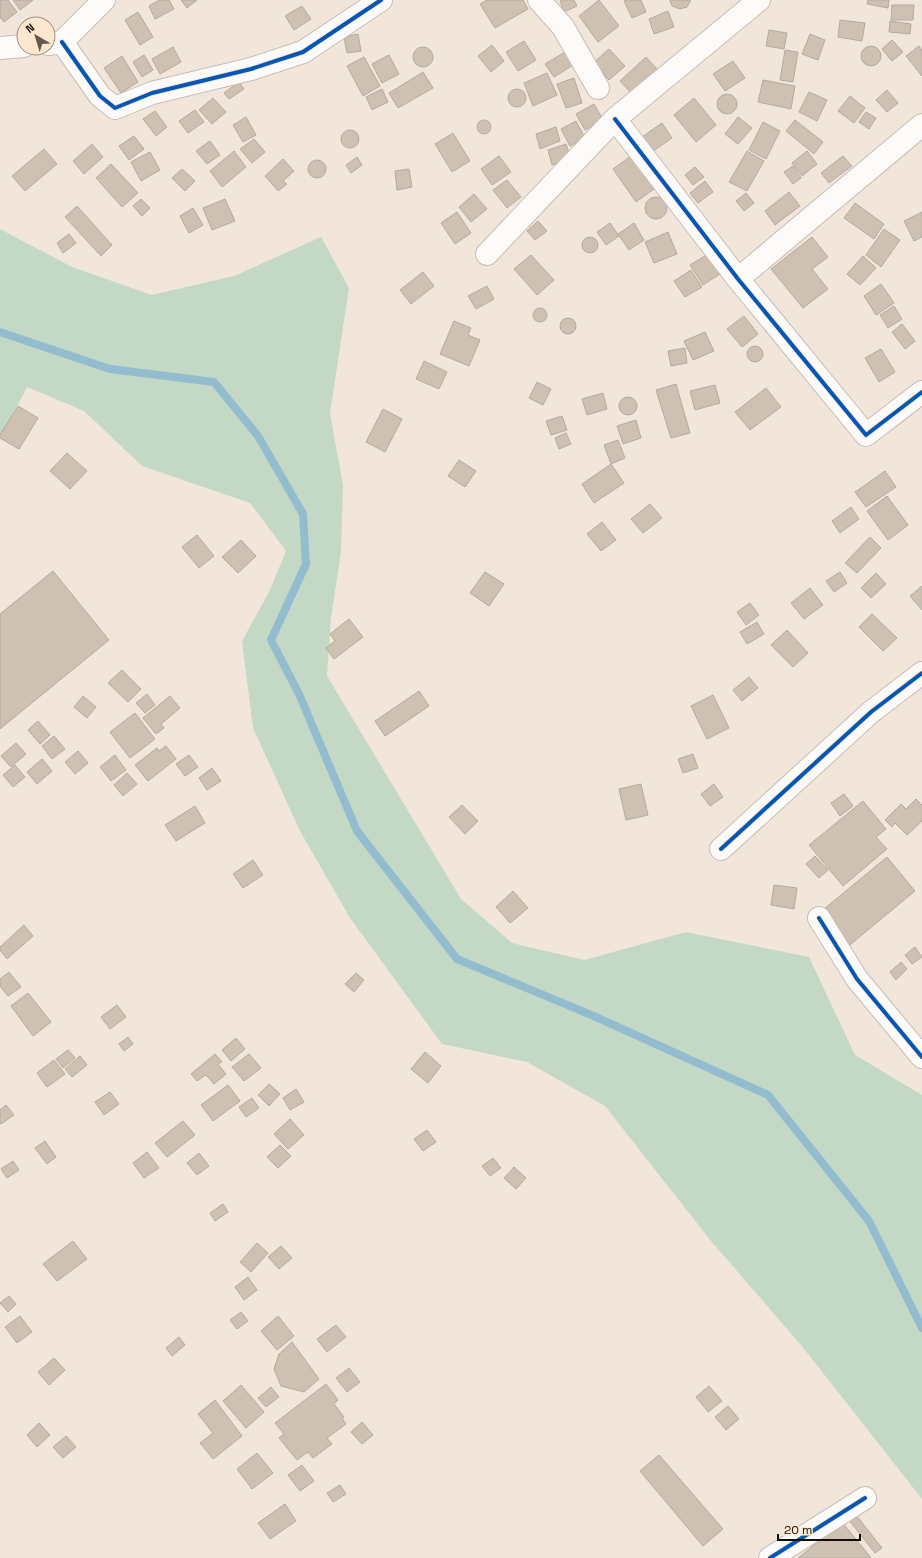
<svg xmlns="http://www.w3.org/2000/svg" width="922" height="1558" font-family="'Space Grotesk',sans-serif">
<rect width="100%" height="100%" fill="#f2e6da"/>
<!-- green -->
<polygon fill="#c4d9c5" points="0,229 72,267 152,295 234,276 321,237 349,288 330,413 343,485 341,552 331,618 327,676 461,899 512,943 584,960 686,932 809,957 855,1055 922,1095 922,1499 801,1345 711,1241 605,1106 527,1062 442,1044 350,918 300,831 253,728 242,641 270,590 286,551 250,503 142,466 84,411 27,387 0,439"/>
<g fill="none" stroke-linecap="round" stroke-linejoin="round">
<!-- stream -->
<polyline stroke="#94bccf" stroke-width="8" points="0,332 110,369 214,382 258,436 303,514 306,564 271,640 299,694 357,831 457,959 596,1017 768,1095 869,1221 922,1328"/>
</g>
<!-- building -->
<g fill="#cec1b2" stroke="#b3aaa0">
<polygon points="0,0 8,0 17,12 4,22 0,17"/>
<polygon points="13,0 33,0 20,10"/>
<polygon points="159,0 169,0 174,9 155,19 149,6"/>
<polygon points="181,0 197,0 187,8"/>
<polygon points="487,0 523,0 528,9 495,28 480,4"/>
<polygon points="562,0 574,0 577,6 564,12 560,1"/>
<polygon points="599,0 619,26 598,42 579,16"/>
<polygon points="627,0 641,0 646,12 632,18 624,1"/>
<polygon points="670,0 691,0 687,7 680,9 672,6"/>
<polygon points="868,0 889,0 888,8 867,4"/>
<polygon points="892,5 914,5 913,20 891,20"/>
<polygon points="302,6 311,19 294,30 285,16"/>
<polygon points="668,11 674,27 654,34 649,19"/>
<polygon points="138,12 153,37 140,45 125,20"/>
<polygon points="840,20 865,23 862,41 838,37"/>
<polygon points="890,21 911,24 910,34 889,32"/>
<polygon points="769,30 787,33 784,49 766,46"/>
<polygon points="358,34 361,51 347,53 344,37"/>
<polygon points="810,34 825,40 818,60 802,54"/>
<polygon points="892,40 903,52 892,61 882,49"/>
<polygon points="524,41 536,60 518,71 506,52"/>
<polygon points="492,45 504,61 491,72 478,56"/>
<polygon points="919,46 922,50 922,76 906,56"/>
<circle cx="871" cy="56" r="10"/>
<polygon points="173,47 181,62 160,74 152,59"/>
<circle cx="423" cy="57" r="10"/>
<polygon points="609,49 625,66 609,80 593,63"/>
<polygon points="785,50 798,52 793,82 780,80"/>
<polygon points="565,52 573,65 554,77 545,64"/>
<polygon points="144,55 153,70 142,77 133,62"/>
<polygon points="389,55 399,74 382,83 372,64"/>
<polygon points="122,56 138,82 121,93 104,68"/>
<polygon points="364,57 380,86 363,96 347,66"/>
<polygon points="646,57 657,69 631,93 620,81"/>
<polygon points="733,61 745,78 725,91 713,74"/>
<polygon points="423,72 433,88 398,108 389,93"/>
<polygon points="547,73 557,95 533,106 524,83"/>
<polygon points="574,78 582,103 566,108 557,84"/>
<polygon points="763,80 795,86 791,109 758,102"/>
<polygon points="239,82 244,89 229,99 224,93"/>
<polygon points="382,89 388,102 372,110 366,97"/>
<circle cx="517" cy="98" r="9"/>
<polygon points="887,90 898,103 887,112 876,100"/>
<polygon points="809,92 827,100 817,121 799,112"/>
<circle cx="727" cy="104" r="10"/>
<polygon points="850,96 865,108 854,123 838,111"/>
<polygon points="213,98 226,112 212,124 199,110"/>
<polygon points="694,98 716,125 696,142 674,115"/>
<polygon points="594,104 603,120 585,130 576,114"/>
<polygon points="195,110 204,122 188,133 179,121"/>
<polygon points="155,111 167,127 156,136 143,119"/>
<polygon points="866,112 876,118 869,129 859,122"/>
<polygon points="246,117 256,135 243,142 233,125"/>
<polygon points="738,117 752,128 738,144 725,134"/>
<circle cx="484" cy="127" r="7"/>
<polygon points="795,120 823,142 814,154 786,131"/>
<polygon points="576,121 585,138 570,146 561,129"/>
<polygon points="763,122 780,131 766,159 749,150"/>
<polygon points="662,123 672,138 652,152 642,137"/>
<polygon points="556,127 560,141 540,149 536,134"/>
<circle cx="350" cy="139" r="9"/>
<polygon points="453,133 470,161 452,172 435,144"/>
<polygon points="134,136 144,149 129,160 119,146"/>
<polygon points="254,139 265,152 252,163 240,149"/>
<polygon points="210,141 220,155 207,164 196,151"/>
<polygon points="92,144 103,157 84,174 73,161"/>
<polygon points="566,144 571,159 552,165 548,150"/>
<polygon points="44,149 57,164 25,191 12,176"/>
<polygon points="234,151 246,167 222,187 210,171"/>
<polygon points="747,151 764,161 747,191 729,182"/>
<polygon points="807,151 817,164 802,176 792,163"/>
<polygon points="150,152 160,170 141,181 131,162"/>
<polygon points="499,156 511,172 492,185 481,169"/>
<polygon points="631,156 654,189 636,202 613,169"/>
<polygon points="843,156 852,166 829,183 821,173"/>
<polygon points="357,157 362,165 351,173 346,165"/>
<polygon points="283,159 294,171 283,181 287,184 278,191 265,176"/>
<circle cx="317" cy="169" r="9"/>
<polygon points="111,164 138,193 122,207 96,178"/>
<polygon points="793,166 801,178 793,184 784,172"/>
<polygon points="695,167 704,177 693,185 685,175"/>
<polygon points="182,169 195,181 185,191 172,178"/>
<polygon points="409,169 412,187 397,190 395,171"/>
<polygon points="507,180 521,197 507,208 493,190"/>
<polygon points="705,181 713,192 698,203 690,193"/>
<polygon points="789,192 800,206 775,225 765,211"/>
<polygon points="746,193 754,203 744,211 736,201"/>
<polygon points="474,194 487,209 471,222 459,207"/>
<circle cx="656" cy="208" r="11"/>
<polygon points="141,199 150,208 142,216 133,206"/>
<polygon points="225,199 235,221 212,230 203,208"/>
<polygon points="855,203 884,224 874,239 844,218"/>
<polygon points="77,206 112,245 101,256 65,217"/>
<polygon points="193,208 203,225 189,233 180,216"/>
<polygon points="457,212 471,233 455,244 441,223"/>
<polygon points="922,212 922,237 914,241 904,221"/>
<polygon points="538,221 547,231 535,240 527,231"/>
<polygon points="610,223 619,236 606,245 597,232"/>
<polygon points="634,223 644,240 629,250 618,234"/>
<polygon points="884,229 900,240 881,267 866,255"/>
<polygon points="668,232 677,254 654,263 645,242"/>
<polygon points="69,234 76,243 63,253 57,243"/>
<circle cx="590" cy="245" r="8"/>
<polygon points="812,237 828,257 812,269 828,289 803,308 771,269"/>
<polygon points="708,254 720,274 703,285 690,265"/>
<polygon points="531,255 554,280 537,295 514,269"/>
<polygon points="863,256 876,268 860,285 847,274"/>
<polygon points="691,270 702,287 685,297 674,281"/>
<polygon points="423,272 434,286 411,304 400,290"/>
<polygon points="881,284 894,303 876,315 864,296"/>
<polygon points="487,286 494,299 476,309 468,296"/>
<polygon points="894,306 902,319 888,328 880,315"/>
<circle cx="540" cy="315" r="7"/>
<polygon points="744,316 758,334 742,347 727,329"/>
<circle cx="568" cy="326" r="8"/>
<polygon points="454,321 471,328 468,335 480,340 469,366 440,354"/>
<polygon points="902,324 915,341 905,349 892,332"/>
<polygon points="705,332 714,351 693,360 684,341"/>
<circle cx="755" cy="354" r="8"/>
<polygon points="685,348 687,363 671,366 668,351"/>
<polygon points="881,349 895,372 879,382 865,358"/>
<polygon points="424,361 447,372 439,389 416,379"/>
<polygon points="537,382 551,389 543,405 529,398"/>
<polygon points="676,384 690,433 671,438 656,390"/>
<polygon points="715,385 720,403 695,410 690,391"/>
<polygon points="766,388 781,407 750,430 735,412"/>
<polygon points="603,393 607,409 587,415 582,399"/>
<circle cx="628" cy="406" r="9"/>
<polygon points="18,406 38,418 19,449 0,438 0,435"/>
<polygon points="383,409 402,419 385,452 366,442"/>
<polygon points="562,416 567,430 551,435 546,421"/>
<polygon points="636,420 641,438 623,444 617,426"/>
<polygon points="566,433 571,444 559,449 555,438"/>
<polygon points="618,440 625,458 611,464 604,445"/>
<polygon points="67,453 87,471 70,489 50,471"/>
<polygon points="459,460 476,471 465,487 448,476"/>
<polygon points="611,464 624,483 594,503 582,484"/>
<polygon points="885,471 896,487 866,507 855,492"/>
<polygon points="887,496 908,525 888,540 867,511"/>
<polygon points="650,504 662,518 643,533 631,519"/>
<polygon points="851,507 859,519 840,533 832,521"/>
<polygon points="602,522 616,540 601,551 587,534"/>
<polygon points="197,535 214,556 199,568 182,547"/>
<polygon points="870,537 881,548 857,573 845,563"/>
<polygon points="241,540 256,556 238,573 222,557"/>
<polygon points="53,571 109,640 0,729 0,614"/>
<polygon points="485,572 504,584 489,606 470,593"/>
<polygon points="840,572 847,583 834,592 826,581"/>
<polygon points="876,573 886,584 871,598 861,588"/>
<polygon points="922,586 922,610 910,596"/>
<polygon points="810,588 823,605 804,619 791,603"/>
<polygon points="750,603 759,615 746,625 737,612"/>
<polygon points="872,614 897,638 883,651 859,627"/>
<polygon points="349,619 363,637 334,659 326,648 335,641 330,634"/>
<polygon points="757,622 764,634 747,644 740,632"/>
<polygon points="787,630 808,653 793,667 771,645"/>
<polygon points="122,670 141,689 128,702 108,683"/>
<polygon points="749,677 758,688 742,701 733,690"/>
<polygon points="419,691 429,706 385,736 375,721"/>
<polygon points="147,694 155,705 145,713 136,703"/>
<polygon points="713,695 729,728 707,739 691,706"/>
<polygon points="83,696 96,707 87,718 74,707"/>
<polygon points="170,696 180,708 161,724 164,728 156,734 143,718"/>
<polygon points="135,713 155,739 130,758 110,732"/>
<polygon points="38,721 50,735 40,744 28,730"/>
<polygon points="54,736 65,749 52,759 42,746"/>
<polygon points="16,743 26,754 11,767 1,756"/>
<polygon points="166,746 176,759 148,781 135,765 157,748 159,751"/>
<polygon points="78,751 88,763 75,774 65,762"/>
<polygon points="693,754 698,768 683,773 678,759"/>
<polygon points="115,755 126,770 111,781 100,767"/>
<polygon points="189,755 198,767 185,776 176,764"/>
<polygon points="42,759 52,771 37,784 27,772"/>
<polygon points="15,765 25,777 13,787 3,775"/>
<polygon points="212,768 221,781 207,790 199,778"/>
<polygon points="127,773 137,784 123,796 114,785"/>
<polygon points="641,784 648,815 626,820 619,789"/>
<polygon points="714,784 723,797 710,806 701,794"/>
<polygon points="844,794 853,806 840,816 831,803"/>
<polygon points="916,799 922,805 922,821 907,835 895,823 892,827 885,820 901,804 906,809"/>
<polygon points="863,801 886,829 876,837 887,849 843,886 809,845"/>
<polygon points="462,805 478,821 465,834 449,817"/>
<polygon points="195,806 205,823 176,841 165,825"/>
<polygon points="815,856 828,870 819,878 806,864"/>
<polygon points="887,857 915,891 846,948 818,914"/>
<polygon points="253,860 263,875 243,888 233,874"/>
<polygon points="774,885 797,888 794,909 771,905"/>
<polygon points="513,891 528,908 510,923 496,907"/>
<polygon points="24,925 33,936 7,959 0,950 0,947"/>
<polygon points="915,947 922,957 912,964 905,955"/>
<polygon points="901,962 907,969 896,980 890,972"/>
<polygon points="9,972 21,987 8,996 0,986 0,979"/>
<polygon points="356,973 364,980 354,992 345,984"/>
<polygon points="28,993 51,1022 33,1036 11,1006"/>
<polygon points="117,1005 126,1017 110,1029 101,1017"/>
<polygon points="128,1037 133,1044 124,1051 119,1044"/>
<polygon points="236,1038 245,1049 231,1061 222,1050"/>
<polygon points="68,1050 75,1058 63,1068 56,1059"/>
<polygon points="425,1052 441,1066 428,1083 411,1069"/>
<polygon points="215,1054 222,1062 218,1064 226,1074 214,1084 206,1075 197,1081 191,1074"/>
<polygon points="249,1054 261,1068 244,1081 232,1067"/>
<polygon points="80,1056 87,1065 72,1077 65,1069"/>
<polygon points="54,1060 65,1074 47,1087 37,1073"/>
<polygon points="269,1084 280,1094 269,1106 258,1095"/>
<polygon points="228,1085 240,1101 213,1121 201,1105"/>
<polygon points="296,1089 304,1102 290,1110 283,1098"/>
<polygon points="110,1092 119,1104 104,1115 95,1102"/>
<polygon points="252,1098 259,1108 246,1117 239,1107"/>
<polygon points="6,1105 14,1115 1,1124 0,1123 0,1110"/>
<polygon points="290,1119 304,1135 288,1149 274,1134"/>
<polygon points="183,1121 195,1135 167,1157 155,1143"/>
<polygon points="427,1130 436,1142 423,1151 414,1139"/>
<polygon points="45,1141 56,1157 47,1164 35,1148"/>
<polygon points="280,1145 291,1156 278,1168 267,1157"/>
<polygon points="147,1152 159,1168 144,1178 133,1163"/>
<polygon points="199,1153 209,1166 197,1175 187,1163"/>
<polygon points="493,1158 501,1168 490,1176 482,1166"/>
<polygon points="13,1161 19,1170 7,1178 1,1169"/>
<polygon points="514,1167 526,1178 516,1189 504,1178"/>
<polygon points="223,1204 228,1212 215,1221 210,1213"/>
<polygon points="73,1241 87,1259 57,1281 43,1264"/>
<polygon points="257,1243 268,1253 251,1272 240,1262"/>
<polygon points="281,1246 292,1258 279,1269 268,1257"/>
<polygon points="248,1277 257,1290 244,1300 235,1287"/>
<polygon points="9,1296 16,1304 8,1312 0,1303"/>
<polygon points="241,1312 248,1321 237,1329 230,1320"/>
<polygon points="20,1316 32,1332 17,1343 5,1327"/>
<polygon points="278,1316 294,1336 277,1350 261,1331"/>
<polygon points="336,1325 346,1337 327,1352 317,1339"/>
<polygon points="179,1337 185,1345 172,1356 166,1348"/>
<polygon points="292,1342 319,1379 304,1392 281,1386 274,1369 279,1354"/>
<polygon points="54,1358 65,1370 49,1385 38,1372"/>
<polygon points="349,1368 360,1382 347,1392 336,1378"/>
<polygon points="326,1384 338,1400 334,1404 344,1417 342,1418 346,1424 327,1438 332,1444 313,1458 308,1452 297,1460 279,1438 284,1434 275,1423"/>
<polygon points="241,1385 264,1412 246,1428 223,1401"/>
<polygon points="709,1386 722,1401 708,1412 696,1397"/>
<polygon points="271,1387 279,1397 266,1407 258,1398"/>
<polygon points="215,1400 242,1436 213,1459 200,1443 213,1433 198,1414"/>
<polygon points="728,1406 739,1419 726,1430 715,1417"/>
<polygon points="362,1422 373,1435 362,1444 351,1432"/>
<polygon points="39,1423 50,1435 37,1447 27,1435"/>
<polygon points="66,1436 76,1447 63,1458 53,1447"/>
<polygon points="257,1453 273,1473 252,1489 237,1469"/>
<polygon points="659,1455 723,1529 703,1546 640,1471"/>
<polygon points="302,1465 314,1481 300,1491 288,1475"/>
<polygon points="340,1485 346,1494 333,1502 327,1493"/>
<polygon points="285,1504 296,1521 270,1539 258,1523"/>
<polygon points="852,1510 882,1548 875,1553 845,1515"/>
<polygon points="842,1522 871,1558 798,1558"/>
</g>
<g fill="none" stroke-linecap="round" stroke-linejoin="round">
<defs>
<g id="minor">
<polyline points="539,0 563,27 598,88"/>
<polyline points="62,42 100,96 115,108 152,93 251,69 303,52 381,0"/>
<polyline points="48,44 62,42 104,0"/>
<polyline points="0,48 24,46"/>
<polyline points="615,119 738,279 866,435 922,392"/>
<polyline points="487,254 615,119 759,0"/>
<polyline points="738,279 922,125"/>
<polyline points="721,849 871,712 922,673"/>
<polyline points="819,918 857,979 922,1057"/>
<polyline points="770,1558 865,1498"/>
</g>
</defs>
<!-- minor casing -->
<use href="#minor" stroke="#c7bdb4" stroke-width="24"/>
<!-- minor -->
<use href="#minor" stroke="#fdfbf9" stroke-width="22"/>
<defs>
<g id="cycleway">
<polyline points="62,42 100,96 115,108 152,93 251,69 303,52 381,0"/>
<polyline points="615,119 738,279 866,435 922,392"/>
<polyline points="721,849 871,712 922,673"/>
<polyline points="819,918 857,979 922,1057"/>
<polyline points="770,1558 865,1498"/>
</g>
</defs>
<!-- cycleway casing -->
<use href="#cycleway" stroke="#fde7cf" stroke-width="6"/>
<!-- cycleway -->
<use href="#cycleway" stroke="#0057b8" stroke-width="4"/>
</g>
<!-- north arrow -->
<g transform="translate(36 36) rotate(322)"><circle r="19" fill="#fde7cf" stroke="#a0907f"/>
<path d="M0-3L7 15L0 10L-7 15Z" fill="#625950"/>
<text y="-6" font-size="11" font-weight="bold" text-anchor="middle" fill="#140d06">N</text>
</g>
<!-- scale -->
<path d="M778 1534v6h82v-6" fill="none" stroke="#140d06" stroke-width="2"/>
<text x="784" y="1534" font-size="12" fill="#140d06" stroke="#fde7cf" stroke-width="3" paint-order="stroke">20 m</text>
</svg>
